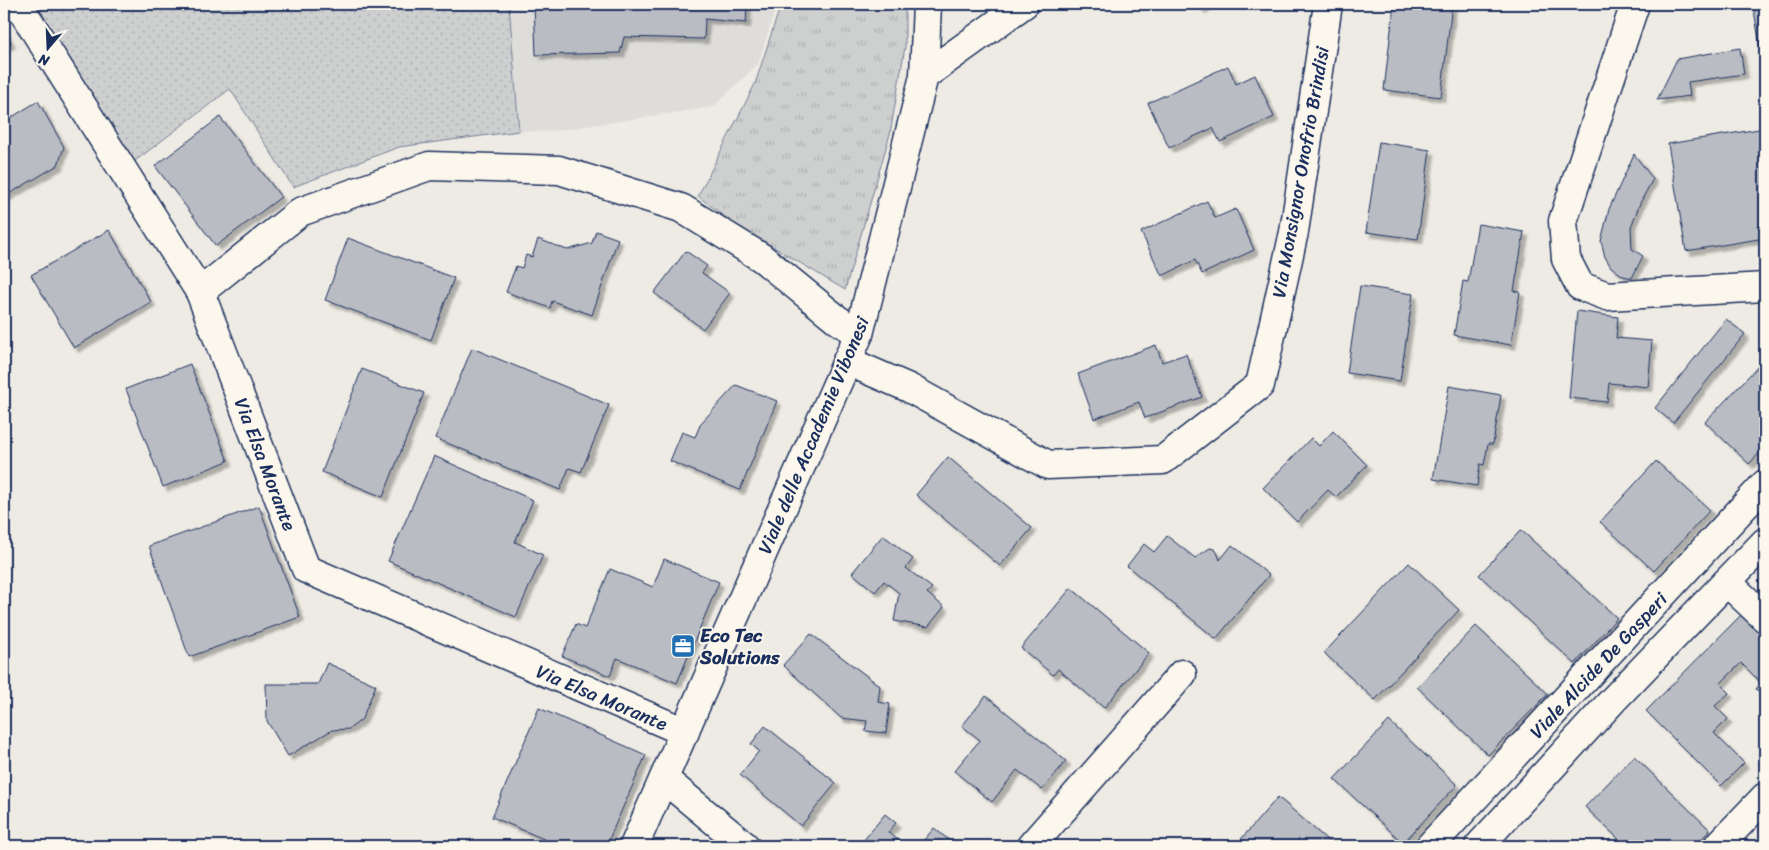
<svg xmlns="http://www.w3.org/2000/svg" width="1769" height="850" font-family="Sriracha,sans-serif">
<defs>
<pattern id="grass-dots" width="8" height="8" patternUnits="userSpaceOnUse" patternTransform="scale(1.25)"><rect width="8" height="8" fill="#cecfcf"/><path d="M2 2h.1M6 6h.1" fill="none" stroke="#b0b2b4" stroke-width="1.8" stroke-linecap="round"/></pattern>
<pattern id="park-tufts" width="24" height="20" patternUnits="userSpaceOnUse" patternTransform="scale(1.25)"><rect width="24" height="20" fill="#cecfcf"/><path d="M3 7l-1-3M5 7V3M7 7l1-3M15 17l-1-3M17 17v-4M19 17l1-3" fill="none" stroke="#b0b2b4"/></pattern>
<filter id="shadow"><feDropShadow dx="4.5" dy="4.5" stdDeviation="1" flood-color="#0004"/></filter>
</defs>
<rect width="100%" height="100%" fill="#eeebe4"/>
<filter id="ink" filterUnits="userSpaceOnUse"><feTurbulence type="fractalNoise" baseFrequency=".02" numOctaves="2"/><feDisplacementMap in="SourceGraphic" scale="10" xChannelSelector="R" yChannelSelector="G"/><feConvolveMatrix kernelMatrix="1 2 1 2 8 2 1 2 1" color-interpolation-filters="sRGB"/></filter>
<g filter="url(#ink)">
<!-- built -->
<polygon fill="#deddda" points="509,4 777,4 758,64 713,107 546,132 519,131"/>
<!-- grass -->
<polygon fill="url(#grass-dots)" stroke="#747f96" points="35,4 509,4 519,131 399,147 293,187 230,89 131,164"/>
<!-- park -->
<polygon fill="url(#park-tufts)" stroke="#747f96" points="781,4 905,4 905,47 890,134 845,290 729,220 698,196 755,84"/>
<!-- building -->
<g fill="#b9bcc3" stroke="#1b2f5e" filter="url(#shadow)">
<polygon points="534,4 747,4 746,23 705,19 704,39 624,37 620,53 536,55"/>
<polygon points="1197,4 1208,4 1201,9"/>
<polygon points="1394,4 1452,4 1441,97 1384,90"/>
<polygon points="1753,4 1765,4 1765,65 1763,65"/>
<polygon points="4,29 11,43 4,47"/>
<polygon points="1740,48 1744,74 1688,82 1690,96 1657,100 1677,59"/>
<polygon points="1228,66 1236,84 1255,75 1274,117 1220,142 1213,128 1169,148 1148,103"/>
<polygon points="38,101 64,147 58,165 4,197 4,122"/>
<polygon points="220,117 281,197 216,246 155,166"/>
<polygon points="1765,128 1765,238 1686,251 1668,144"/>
<polygon points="1379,142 1430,150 1418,239 1366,232"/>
<polygon points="1634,154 1653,179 1640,203 1631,227 1632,249 1643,256 1632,278 1623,276 1611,267 1605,257 1601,241 1609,209"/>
<polygon points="1207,201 1215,218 1236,209 1254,250 1202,274 1195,260 1162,276 1141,232"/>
<polygon points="1478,224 1524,232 1514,291 1520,292 1511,345 1454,335 1463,281 1468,282"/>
<polygon points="109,230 151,302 74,348 31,275"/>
<polygon points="596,231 618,239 592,315 552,301 550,308 506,292 516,266 522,268 526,255 532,257 538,239 567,250 592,243"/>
<polygon points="348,238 454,278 431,340 325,300"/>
<polygon points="686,251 707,266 702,273 730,293 703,329 654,293"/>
<polygon points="1360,286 1413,294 1400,381 1347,373"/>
<polygon points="1577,311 1618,317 1616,338 1652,341 1648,387 1609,383 1607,402 1569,398"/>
<polygon points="1726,319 1745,334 1673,423 1655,408"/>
<polygon points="1156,345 1162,362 1186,354 1202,397 1145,418 1139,402 1094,419 1078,374"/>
<polygon points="472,348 609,405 581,472 569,468 560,490 435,438"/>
<polygon points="1765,359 1765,447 1749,464 1705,422"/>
<polygon points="190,364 228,461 163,487 126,389"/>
<polygon points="362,369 424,393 383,497 322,472"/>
<polygon points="736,385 777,401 740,490 670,461 682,432 695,437 701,423"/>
<polygon points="1449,386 1501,395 1493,444 1488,444 1484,465 1480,464 1477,486 1433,479"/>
<polygon points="1333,431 1367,465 1336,497 1328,490 1297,522 1263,488 1311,438 1319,446"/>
<polygon points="434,456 533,500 515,542 543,555 516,617 388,561"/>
<polygon points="948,457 1032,528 1000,566 916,495"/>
<polygon points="1656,461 1710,510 1654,571 1600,522"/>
<polygon points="259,506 300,617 189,657 149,546"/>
<polygon points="1521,530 1617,618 1575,664 1479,575"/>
<polygon points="883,535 913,559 906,568 932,588 927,593 944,607 928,627 894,621 899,593 884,581 875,592 852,573"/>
<polygon points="1167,536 1195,558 1210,548 1214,549 1217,552 1220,560 1232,545 1269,575 1216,639 1127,566 1144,544 1154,552"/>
<polygon points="664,559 719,582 677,683 617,658 610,676 562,656 576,624 585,628 610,569 653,587"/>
<polygon points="1409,563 1459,610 1375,700 1324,653"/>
<polygon points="1071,588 1149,653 1104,708 1058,669 1053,675 1021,648"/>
<polygon points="1745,611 1765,631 1765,698 1756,689 1761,683 1741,663 1720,684 1729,693 1715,706 1728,719 1714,733 1744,763 1721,786 1646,711"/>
<polygon points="1476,626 1548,694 1488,755 1417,687"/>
<polygon points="811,634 880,686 878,702 890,704 886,733 865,731 867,721 841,718 783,665"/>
<polygon points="327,663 376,685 362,719 356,724 349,729 332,730 288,756 267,721 266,684 318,684"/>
<polygon points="986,696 1066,761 1042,790 1017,770 992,802 954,771 980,740 962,726"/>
<polygon points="539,708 646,755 606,846 560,846 492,817"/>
<polygon points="1389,721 1457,785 1403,843 1334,779"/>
<polygon points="765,726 836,783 801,826 740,775 759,751 751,744"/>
<polygon points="1634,756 1710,830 1695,846 1626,846 1585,807"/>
<polygon points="1278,797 1334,846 1235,846"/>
<polygon points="885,814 896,823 888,832 906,846 859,846"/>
<polygon points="934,828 956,846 919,846"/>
</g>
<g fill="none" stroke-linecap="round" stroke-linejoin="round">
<defs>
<g id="street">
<polyline points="18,4 200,292 306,569 685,732"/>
<polyline points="1635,4 1563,221 1566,259 1580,286 1607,296 1765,287"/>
<polyline points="924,76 1024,4"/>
<polyline points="200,292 300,212 429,166 559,170 681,208 762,258 838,320 859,334"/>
<polyline points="847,361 909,388 1048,465 1163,460 1260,385 1294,232 1328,4"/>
<polyline points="1727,582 1765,618"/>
<polyline points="664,779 745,846"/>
<polyline points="1031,846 1182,674"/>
<polyline points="1718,846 1765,797"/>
</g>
<g id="secondary">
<polyline points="634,846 859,334 924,76 927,4"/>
<polyline points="1430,846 1765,484"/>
<polyline points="1479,846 1614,699 1765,542"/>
</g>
</defs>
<!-- street casing -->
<use href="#street" stroke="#1b2f5e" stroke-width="31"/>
<!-- secondary casing -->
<use href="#secondary" stroke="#1b2f5e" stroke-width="31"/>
<!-- street -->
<use href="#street" stroke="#fbf7ec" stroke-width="28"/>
<!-- secondary -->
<use href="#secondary" stroke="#fbf7ec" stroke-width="28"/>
</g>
</g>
<!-- icons -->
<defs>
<symbol id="office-square" viewBox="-11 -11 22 22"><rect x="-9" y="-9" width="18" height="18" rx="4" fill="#1f6fb2" stroke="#fbf7ec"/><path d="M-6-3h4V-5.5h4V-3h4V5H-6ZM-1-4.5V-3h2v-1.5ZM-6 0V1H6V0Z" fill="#fff"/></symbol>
</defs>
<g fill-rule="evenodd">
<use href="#office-square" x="669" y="632" width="28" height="28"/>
</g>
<g text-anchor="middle" stroke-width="4" stroke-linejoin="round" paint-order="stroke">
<!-- street labels -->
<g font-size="19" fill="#1b2f5e" stroke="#fbf7ec">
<text transform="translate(1300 172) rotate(-80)" y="7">Via Monsignor Onofrio Brindisi</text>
<text transform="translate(813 435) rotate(-67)" y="7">Viale delle Accademie Vibonesi</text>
<text transform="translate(266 464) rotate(69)" y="7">Via Elsa Morante</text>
<text transform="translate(1598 665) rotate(-47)" y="7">Viale Alcide De Gasperi</text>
<text transform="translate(602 697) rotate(23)" y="7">Via Elsa Morante</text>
</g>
<!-- poi labels -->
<g font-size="19" font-weight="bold" fill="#1b2f5e" stroke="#fbf7ec" text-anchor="start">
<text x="700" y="642">Eco Tec<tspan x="700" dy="22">Solutions</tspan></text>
</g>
</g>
<!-- margin -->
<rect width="1769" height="850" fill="none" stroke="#fbf7ec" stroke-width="20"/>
<rect x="10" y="10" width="1749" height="830" fill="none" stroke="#1b2f5e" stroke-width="2" filter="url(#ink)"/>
<!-- north arrow -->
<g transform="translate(48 48) rotate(199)" stroke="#fbf7ec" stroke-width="4" paint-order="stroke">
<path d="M0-4L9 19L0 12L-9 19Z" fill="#1b2f5e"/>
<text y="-8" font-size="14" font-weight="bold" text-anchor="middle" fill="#1b2f5e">N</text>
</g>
</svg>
